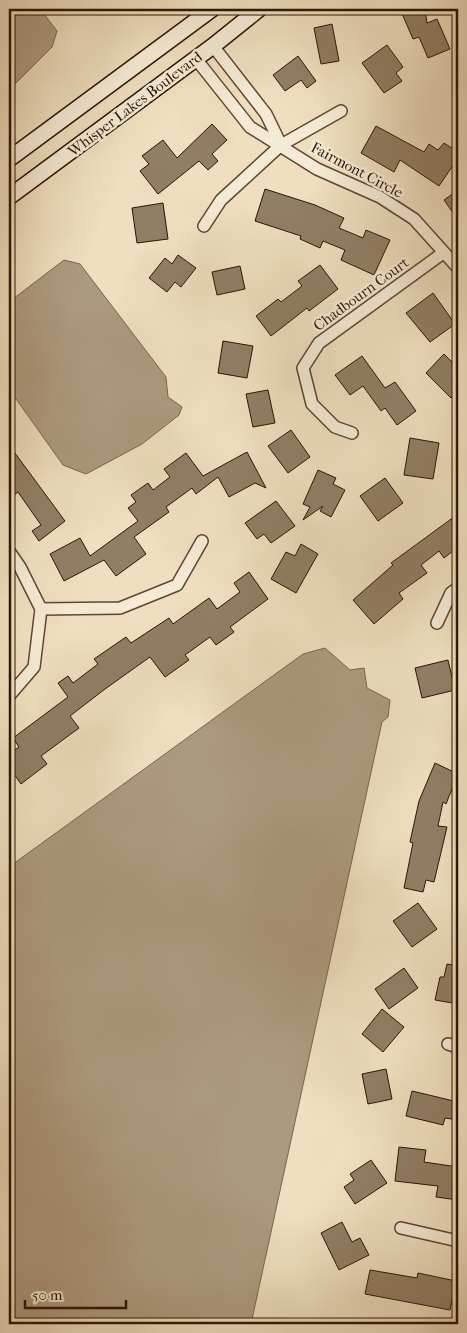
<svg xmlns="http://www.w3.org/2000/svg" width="467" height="1333" font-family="'IM FELL French Canon',serif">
<rect width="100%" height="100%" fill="#efdebf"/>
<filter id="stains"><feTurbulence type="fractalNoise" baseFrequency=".004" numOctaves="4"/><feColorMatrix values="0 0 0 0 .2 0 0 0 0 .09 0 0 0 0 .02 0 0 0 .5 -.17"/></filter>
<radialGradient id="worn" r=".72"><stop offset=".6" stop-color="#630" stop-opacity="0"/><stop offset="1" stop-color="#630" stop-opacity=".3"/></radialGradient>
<!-- water -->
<g fill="#ad997f" stroke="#7a644d">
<polygon points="9,9 40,9 57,31 52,47 15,84 9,82"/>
<polygon points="64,260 80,264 166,377 168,397 182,407 179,415 142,444 86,474 63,465 9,389 9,302"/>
<polygon points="325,648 350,670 364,668 367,688 390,700 388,717 382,722 251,1324 9,1324 9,867 303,654"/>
</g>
<!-- building -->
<g fill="#927d65" stroke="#2d1403">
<polygon points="400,9 425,9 427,23 437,19 450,49 428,58 419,37 413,39"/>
<polygon points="332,24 339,61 321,64 314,28"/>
<polygon points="387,45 403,67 396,73 402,81 384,93 362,63"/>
<polygon points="298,56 316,81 307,88 301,80 285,91 273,75"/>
<polygon points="212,124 227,140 212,154 218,161 208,170 199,161 158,194 140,171 149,164 142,156 163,140 177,158"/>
<polygon points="376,126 424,152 429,144 438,150 444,143 458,152 458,158 439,186 400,160 394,172 361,153"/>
<polygon points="265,189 315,205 344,218 339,228 363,238 366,230 390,240 374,275 341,260 345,250 323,241 320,248 300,239 301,236 255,221"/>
<polygon points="458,190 458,220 444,200"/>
<polygon points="163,203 168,239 137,243 132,208"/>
<polygon points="178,255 196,268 181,287 175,282 167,292 149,278 165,258 172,264"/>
<polygon points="320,265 338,289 309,311 307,308 271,336 256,316 278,299 281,302 302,286 298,281"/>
<polygon points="240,266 245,289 217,295 212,272"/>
<polygon points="433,293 455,324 430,342 406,313"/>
<polygon points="223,341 253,346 247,378 218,373"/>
<polygon points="444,354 458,368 458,391 451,398 426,373"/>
<polygon points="362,356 385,388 395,382 416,411 397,425 385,408 381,411 363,386 350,395 335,375"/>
<polygon points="268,390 275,423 253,427 246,394"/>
<polygon points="291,430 310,457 288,473 268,446"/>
<polygon points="410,438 439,443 433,479 404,475"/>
<polygon points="9,445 65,521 39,541 32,531 41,525 18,492 9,499"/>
<polygon points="247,452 266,488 255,483 229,497 218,477 196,494 192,488 166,507 169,512 134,537 146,554 116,576 104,560 64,581 50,554 80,538 90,556 138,521 128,508 136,502 131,495 148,483 153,490 170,477 164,469 186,453 203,476"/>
<polygon points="318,470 336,478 333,484 345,490 331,517 320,511 323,506 303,520 310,507 303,504"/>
<polygon points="385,478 403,503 378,521 360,496"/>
<polygon points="276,501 295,526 271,543 264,534 257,539 245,523"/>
<polygon points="458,514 458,547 444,558 439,551 421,565 427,573 399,593 403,599 374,624 353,600 393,565 391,563"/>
<polygon points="301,544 318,554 296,593 271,579 286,552 295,556"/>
<polygon points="249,572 268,599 230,627 234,632 216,645 210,637 185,655 189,660 165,677 150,657 105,689 70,716 79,728 41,756 47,764 21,784 9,767 9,754 19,747 13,738 68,697 58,683 68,676 73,683 98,664 94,659 126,637 131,643 169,618 173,624 209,598 217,609 240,592 234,583"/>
<polygon points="448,660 455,690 422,698 415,668"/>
<polygon points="435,763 458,774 446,804 443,802 438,826 447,827 434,882 426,880 423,892 404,888 413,843 410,842 419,801"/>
<polygon points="418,903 437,929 412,947 393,921"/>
<polygon points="447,964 458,966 458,1004 435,1000 440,977 444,977"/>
<polygon points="404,968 418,988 389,1009 375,989"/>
<polygon points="382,1009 404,1027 383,1052 362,1034"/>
<polygon points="386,1069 392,1099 368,1104 362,1074"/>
<polygon points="412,1091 458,1102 458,1120 445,1118 443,1125 406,1116"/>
<polygon points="399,1147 426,1150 424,1162 458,1167 458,1200 436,1197 438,1186 395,1181"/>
<polygon points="371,1160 387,1183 355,1204 344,1187 354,1180 350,1174"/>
<polygon points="342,1222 352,1242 360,1238 369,1255 339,1270 321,1233"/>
<polygon points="370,1270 417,1278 418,1273 456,1281 450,1310 365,1294"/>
</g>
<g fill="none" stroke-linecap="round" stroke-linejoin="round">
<defs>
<g id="street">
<polyline points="213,46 266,114 281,145"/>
<polyline points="196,59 250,127 317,169 380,197 414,219 458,268"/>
<polyline points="204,226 221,200 281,145 341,111"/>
<polyline points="352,433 335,427 312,404 303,368 319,343 443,253"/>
<polyline points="9,551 20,567 41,609 34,667 9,696"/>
<polyline points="41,609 120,608 177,585 202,541"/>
<polyline points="437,623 451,593 458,588"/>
<polyline points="448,1044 458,1047"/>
<polyline points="401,1228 458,1241"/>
</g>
<g id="secondary">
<polyline points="9,159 212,9"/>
<polyline points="9,197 213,46 259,9"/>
</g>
</defs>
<!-- street casing -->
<use href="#street" stroke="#5e4632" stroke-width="14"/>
<!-- secondary casing -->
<use href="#secondary" stroke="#2d1403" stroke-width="18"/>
<!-- street -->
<use href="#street" stroke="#f5ead5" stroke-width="11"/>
<!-- secondary -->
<use href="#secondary" stroke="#f5ead5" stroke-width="15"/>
</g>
<g text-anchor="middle" stroke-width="5" stroke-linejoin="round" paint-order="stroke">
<!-- street labels -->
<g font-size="15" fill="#2d1403" stroke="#f5ead5">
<text transform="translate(135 104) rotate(-37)" y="5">Whisper Lakes Boulevard</text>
<text transform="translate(357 170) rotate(28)" y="5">Fairmont Circle</text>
<text transform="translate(361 294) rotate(-36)" y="5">Chadbourn Court</text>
</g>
</g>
<!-- margin -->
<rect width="467" height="1333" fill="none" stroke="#efdebf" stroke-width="30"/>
<rect x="10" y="10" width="447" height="1313" fill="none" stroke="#2d1403" stroke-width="2.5"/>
<rect x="15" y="15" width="437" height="1303" fill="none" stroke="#2d1403"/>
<!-- scale -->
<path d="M25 1300v8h101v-8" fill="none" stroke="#2d1403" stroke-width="2.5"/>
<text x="32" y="1300" font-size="15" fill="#2d1403" stroke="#f5ead5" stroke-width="4" paint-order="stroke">50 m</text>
<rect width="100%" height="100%" filter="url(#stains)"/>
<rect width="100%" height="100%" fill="url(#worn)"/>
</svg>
